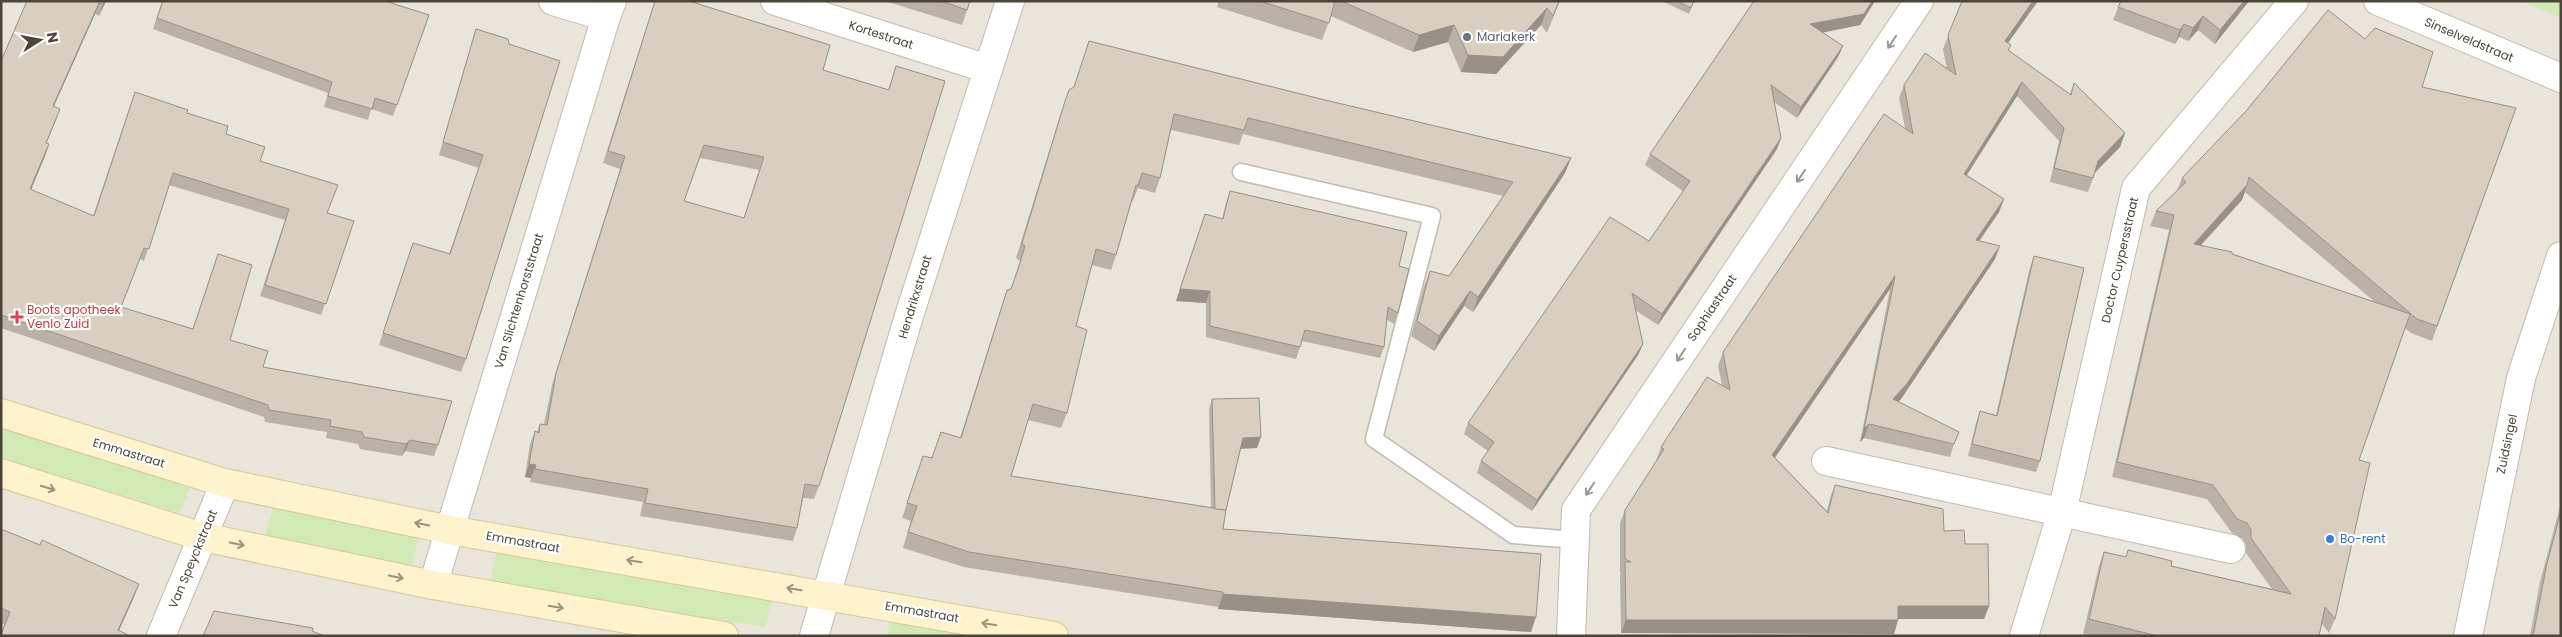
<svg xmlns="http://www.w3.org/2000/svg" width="2562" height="637" font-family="Poppins,sans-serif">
<rect width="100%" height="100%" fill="#f6f3ec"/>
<!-- residential -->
<rect fill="#eae5da" x="1" y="1" width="2560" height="635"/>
<!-- green -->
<g fill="#d2eab5">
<polygon points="2520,1 2561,1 2561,18"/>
<polygon points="1,424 189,488 180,513 1,458"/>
<polygon points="273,507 419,536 412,565 265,537"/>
<polygon points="497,551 773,598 765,627 490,583"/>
<polygon points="891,617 993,636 887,636"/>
</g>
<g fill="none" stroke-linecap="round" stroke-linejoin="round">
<defs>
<polyline id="lane" points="1241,172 1432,216 1374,439 1513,535 1575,540"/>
<g id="street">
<polyline points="553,1 606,17 612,1"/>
<polyline points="775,1 988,69"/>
<polyline points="2378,1 2561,78"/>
<polyline points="1826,461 2231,549"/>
<polyline points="433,585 606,17"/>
<polyline points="161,636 225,483"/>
<polyline points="814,636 909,316 1010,1"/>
<polyline points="1571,636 1576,510 1919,1"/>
<polyline points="2024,636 2062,512 2136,188 2294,1"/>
<polyline points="2468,636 2521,378 2561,256"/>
</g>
<g id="secondary">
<polyline points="1,413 225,483 450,530 1054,636"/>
<polyline points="1,473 203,537 433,585 724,636"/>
</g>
</defs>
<!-- lane casing -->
<use href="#lane" stroke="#c2bbae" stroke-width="19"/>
<!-- street casing -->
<use href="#street" stroke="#c2bbae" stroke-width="30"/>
<!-- secondary casing -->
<use href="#secondary" stroke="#d6c79b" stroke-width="30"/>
<!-- lane -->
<use href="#lane" stroke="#fff" stroke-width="16"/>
<!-- street -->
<use href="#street" stroke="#fff" stroke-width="28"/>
<!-- secondary -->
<use href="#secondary" stroke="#fff3cd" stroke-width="28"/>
</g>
<!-- wall -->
<g fill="#bab2a6" fill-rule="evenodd">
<polygon points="27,1 106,1 99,16 95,14 54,106 56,120 46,143 49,144 45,156 31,190 93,216 135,92 187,113 226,134 327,213 354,221 321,315 260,296 285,220 169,185 144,261 140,259 121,307 193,329 218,254 230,340 263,367 438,445 434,456 405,451 402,456 360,449 358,444 326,438 327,432 265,422 264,417 1,328 1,61"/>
<polygon points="162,1 385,1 429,15 393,116 371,109 368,120 324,107 328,93 153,29"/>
<path d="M655 1 823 70 888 90 896 66 819 486 814 499 803 498 797 528 793 541 640 516 643 502 530 482 531 478 525 477 530 444 535 431 537 432 540 424H544L552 385 620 169 603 163ZM700 158 759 170 744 218 684 201Z"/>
<polygon points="885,1 970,1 962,25"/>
<polygon points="1219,1 1560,1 1547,33 1541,25 1496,74 1461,72 1448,42 1413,52 1331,16 1322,40 1217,7"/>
<polygon points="1662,1 1694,1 1689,14"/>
<polygon points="1754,1 1875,1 1860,25 1822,32 1843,46 1838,57 1797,118 1774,102 1781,138 1777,149 1658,325 1635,310 1643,344 1638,355 1532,511 1477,473 1481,461 1488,451 1464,434 1468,423 1649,241 1683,191 1645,165 1650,154"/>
<polygon points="1962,1 2038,1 2008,43 2009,51 2070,94 2074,83 2125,133 2120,147 2095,173 2088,192 2050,182 2059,141 2017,96 1967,175 2004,199 1999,212 1979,241 1995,259 1901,399 1898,402 1954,444 1950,457 1864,438 1860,442 1890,289 1775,458 1827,511 1830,498 1835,485 1944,531 1965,544 1989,606 1984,619 1898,619 1894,634 1621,633 1620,575 1621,573 1620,572 1620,523 1625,510 1657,461 1656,461 1661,447 1722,385 1718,366 1723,352 1905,128 1899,98 1904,85 1947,69 1943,49"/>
<polygon points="2121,1 2249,1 2215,44 2198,30 2188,41 2179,37 2175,44 2113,20"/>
<polygon points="476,29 508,39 466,359 461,372 379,345 409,255 449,254 479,168 439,155 472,42"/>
<polygon points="1089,41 1325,100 1571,158 1565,173 1473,312 1464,306 1434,351 1411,336 1424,286 1430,271 1449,276 1503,196 1243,134 1239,145 1171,130 1160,178 1155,193 1138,188 1133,201 1132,201 1116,255 1111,270 1092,265 1076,326 1067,413 1061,428 1028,420 1011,476 1211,508 1209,410 1212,399 1257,448 1241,448 1226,510 1223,529 1531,632 1218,609 1218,607 964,567 903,548 911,521 902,518 923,456 932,458 941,432 960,438 1002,305 1007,290 1011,289 1013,284 1020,261 1016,258 1060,116 1069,90 1074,88"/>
<path d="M2422 87 2516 108 2432 341 2411 333 2405 328 2359 460 2335 619 2329 633 2322 624 2319 636H2091L2083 634 2099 566 2104 552 2126 557 2128 550 2171 566 2272 589 2246 553V545L2242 538 2232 533 2207 499 2112 477 2169 230 2150 226 2156 211 2177 191 2182 178ZM2245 192 2375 302 2232 254 2201 245 2242 200Z"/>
<polygon points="1230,191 1399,266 1398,313 1394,324 1387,320 1384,347 1380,358 1302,341 1296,359 1206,337 1206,303 1176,301 1205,214 1222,219 1226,203"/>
<polygon points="2034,256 2040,461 2036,472 1968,456 1976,423 1980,411 1996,415 2030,267"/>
<polygon points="2561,503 2561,636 2530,636 2540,582"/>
<polygon points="1,529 134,597 119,631 5,625 1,623"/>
</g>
<!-- shaded-wall -->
<g fill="#979187">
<polygon points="105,1 106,1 99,16 103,4"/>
<polygon points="1872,1 1875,1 1860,25 1806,36 1810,24"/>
<polygon points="2033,1 2038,1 2000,54 2005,41"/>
<polygon points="2244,1 2249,1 2215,44 2220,30"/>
<polygon points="99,3 95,14 49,117 53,106"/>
<polygon points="1547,8 1541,25 1496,74 1461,72 1468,55"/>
<polygon points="2203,16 2198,30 2188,41 2193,28"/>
<polygon points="2184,24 2179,37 2175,44 2180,30"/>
<polygon points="1454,25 1448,42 1413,52 1419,35"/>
<polygon points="1843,46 1838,57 1797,118 1801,107"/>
<polygon points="2022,82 2017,96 1959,187 1964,174"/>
<polygon points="60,109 56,120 42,154 46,143"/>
<polygon points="2125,133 2120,147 2093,174 2098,161"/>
<polygon points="1781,138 1777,149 1658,325 1662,314"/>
<polygon points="49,144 45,156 26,201 30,189"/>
<polygon points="1571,158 1565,173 1473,312 1478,297"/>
<polygon points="2247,185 2242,200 2189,258 2194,244"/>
<polygon points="2004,199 1999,212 1971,253 1976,240"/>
<polygon points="2000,246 1995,259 1901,399 1888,413 1893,399"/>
<polygon points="1895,276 1890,289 1767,469 1772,455"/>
<polygon points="1180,289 1210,291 1206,303 1176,301"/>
<polygon points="1470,291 1464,306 1434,351 1439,336"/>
<polygon points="1643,344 1638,355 1532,511 1537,500"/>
<polygon points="1869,424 1864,438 1860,442 1864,429"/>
<polygon points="1261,437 1257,448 1239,449 1243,438"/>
<polygon points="410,440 405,451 402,456 406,444"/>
<polygon points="529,464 536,465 531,478 525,477"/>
<polygon points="139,584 134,597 116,636 118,630"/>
<polygon points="1223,594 1536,617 1531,632 1218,609"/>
<polygon points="1898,606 1989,606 1984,619 1893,619"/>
<polygon points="1626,620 1898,620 1894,634 1621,633"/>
</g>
<!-- building -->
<g fill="#d8cfc1" stroke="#979187" fill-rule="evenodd">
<polygon points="27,1 105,1 103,4 99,3 53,106 60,109 46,143 49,144 30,189 94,216 135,92 188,110 187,113 228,126 226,134 265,147 260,161 338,185 327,213 354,221 326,304 265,285 289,209 173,173 149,249 144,248 121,307 193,329 218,254 252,265 230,340 268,351 263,367 452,401 438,445 410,440 406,444 364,437 362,432 330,426 331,420 269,410 268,405 1,315 1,61"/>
<polygon points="163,1 385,1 429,15 397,105 375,98 372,109 328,96 332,82 157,18"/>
<path d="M655 1H689L830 45 823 70 889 90 896 66 945 81 819 486 805 484 797 528 645 503 648 489 535 469 536 465 529 464 535 431 539 433 540 424 547 425 556 373 625 156 608 151ZM704 145 764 157 744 218 684 201Z"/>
<polygon points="941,1 970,1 967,10"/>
<polygon points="1260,1 1335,1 1329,23"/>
<polygon points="1341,1 1559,1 1553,16 1547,8 1503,57 1468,55 1454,25 1419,35"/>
<polygon points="1677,1 1694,1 1691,8"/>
<polygon points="1754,1 1872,1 1864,14 1810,24 1843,46 1801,107 1771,85 1781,138 1662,314 1632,293 1643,344 1537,500 1481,461 1494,442 1468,423 1610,217 1649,241 1690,181 1650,154"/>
<polygon points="1962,1 2033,1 2005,41 2011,45 2008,50 2071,95 2074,83 2125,133 2098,161 2093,178 2054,168 2064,128 2022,82 1964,174 2004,199 1976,240 2000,246 1906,385 1893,399 1959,432 1954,444 1869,424 1864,429 1895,276 1772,455 1828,513 1835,485 1943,509 1944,531 1964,530 1965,544 1988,544 1989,606 1898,606 1898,620 1626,620 1625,562 1631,562 1625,559 1625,510 1664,449 1661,447 1707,377 1730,390 1723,352 1884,114 1913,134 1904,85 1925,53 1956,75 1948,35"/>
<polygon points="2121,1 2244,1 2220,30 2203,16 2193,28 2184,24 2180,30 2118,7"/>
<polygon points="2328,10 2365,39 2375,28 2433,52 2422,87 2516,108 2437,326 2417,319 2249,177 2247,185 2194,244 2232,252 2232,254 2410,314 2359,460 2370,463 2335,619 2325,607 2319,636 2158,636 2089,619 2104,552 2126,557 2128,550 2172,561 2171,566 2291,594 2251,538 2251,530 2247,523 2237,519 2213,485 2117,462 2174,215 2156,211 2186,182 2182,178 2247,110"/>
<polygon points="476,29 508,39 509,44 560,61 466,359 383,333 413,243 450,254 483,155 443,142"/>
<polygon points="1089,41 1325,100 1571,158 1478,297 1470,291 1439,336 1417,321 1430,271 1449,276 1513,182 1248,118 1244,130 1174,114 1160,178 1142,173 1138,186 1136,185 1116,255 1096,249 1076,326 1087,330 1067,413 1033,404 1011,476 1226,510 1223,529 1541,554 1536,617 1223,594 1223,592 969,552 908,532 917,506 907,503 923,456 932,458 941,432 961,438 1007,290 1011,289 1018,269 1025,246 1022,243 1065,101 1069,90 1074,87"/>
<polygon points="1230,191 1407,232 1399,266 1409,269 1398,313 1388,307 1384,347 1305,330 1300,347 1210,326 1210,291 1180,289 1205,214 1223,219"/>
<polygon points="2034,256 2084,268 2040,461 1972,444 1980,411 1997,416"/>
<polygon points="1259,398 1261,437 1243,438 1226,510 1215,509 1212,399"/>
<polygon points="2561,511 2561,636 2533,636 2547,563"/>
<polygon points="1,529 40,545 42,540 139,584 118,630 128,635 128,636 1,636 1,634 10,612 1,608"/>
<polygon points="214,611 313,628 312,631 324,636 203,636"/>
</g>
<!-- one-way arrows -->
<defs><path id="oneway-shaft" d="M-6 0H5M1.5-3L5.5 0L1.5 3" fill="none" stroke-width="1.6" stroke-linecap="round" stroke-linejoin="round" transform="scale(1.25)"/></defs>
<g stroke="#9c9892">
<use href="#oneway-shaft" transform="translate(1892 42) rotate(124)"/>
<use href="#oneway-shaft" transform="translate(1801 176) rotate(124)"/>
<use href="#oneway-shaft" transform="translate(1681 355) rotate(124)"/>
<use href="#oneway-shaft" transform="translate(1590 489) rotate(124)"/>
</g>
<g stroke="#9c937c">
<use href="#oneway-shaft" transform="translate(48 488) rotate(17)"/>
<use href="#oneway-shaft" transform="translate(422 524) rotate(-168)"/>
<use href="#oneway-shaft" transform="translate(237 544) rotate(12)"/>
<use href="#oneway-shaft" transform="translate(634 561) rotate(-170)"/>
<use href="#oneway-shaft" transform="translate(396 577) rotate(12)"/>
<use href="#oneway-shaft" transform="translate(794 589) rotate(-170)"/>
<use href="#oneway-shaft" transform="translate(556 607) rotate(10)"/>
<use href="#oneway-shaft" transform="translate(989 624) rotate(-170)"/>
</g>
<!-- markers -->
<circle fill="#6b7280" stroke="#fff" stroke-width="2" cx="1467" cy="37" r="5"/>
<path fill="#e0444e" stroke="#fff" stroke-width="2" d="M14.5 309.5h5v5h5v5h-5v5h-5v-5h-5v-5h5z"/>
<circle fill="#3f7fe0" stroke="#fff" stroke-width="2" cx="2330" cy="539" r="5"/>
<g text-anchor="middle" stroke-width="4.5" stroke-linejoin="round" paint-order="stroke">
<!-- street labels -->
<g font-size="12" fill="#4b4439" stroke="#fff">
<text transform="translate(881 35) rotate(18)" y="4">Kortestraat</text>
<text transform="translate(2469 40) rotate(23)" y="4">Sinselveldstraat</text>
<text transform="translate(2120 260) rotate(-77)" y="4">Doctor Cuypersstraat</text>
<text transform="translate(915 297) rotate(-73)" y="4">Hendrikxstraat</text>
<text transform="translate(519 301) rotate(-73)" y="4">Van Slichtenhorststraat</text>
<text transform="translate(1712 308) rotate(-56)" y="4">Sophiastraat</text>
<text transform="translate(2507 444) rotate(-78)" y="4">Zuidsingel</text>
<text transform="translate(129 453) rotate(17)" y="4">Emmastraat</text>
<text transform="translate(523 542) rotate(10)" y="4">Emmastraat</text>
<text transform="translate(193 559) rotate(-67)" y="4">Van Speyckstraat</text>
<text transform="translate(922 612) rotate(10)" y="4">Emmastraat</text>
</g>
<!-- worship labels -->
<g font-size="12" fill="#5b616d" stroke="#fff" text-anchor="start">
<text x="1477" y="41">Mariakerk</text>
</g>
<!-- health labels -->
<g font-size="12" fill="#be3a42" stroke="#fff" text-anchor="start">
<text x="27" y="314">Boots apotheek<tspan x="27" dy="14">Venlo Zuid</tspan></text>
</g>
<!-- shop labels -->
<g font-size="12" fill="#366cbe" stroke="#fff" text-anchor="start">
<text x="2340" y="543">Bo-rent</text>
</g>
</g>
<!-- border -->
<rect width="2562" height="637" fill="none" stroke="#4b4439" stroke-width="5"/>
<!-- north arrow -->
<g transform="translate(40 40) rotate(79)" stroke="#ffffff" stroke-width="4" paint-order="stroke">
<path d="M0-4L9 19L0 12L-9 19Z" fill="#4b4439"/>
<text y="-8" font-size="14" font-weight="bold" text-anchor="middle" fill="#4b4439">N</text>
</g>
</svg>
